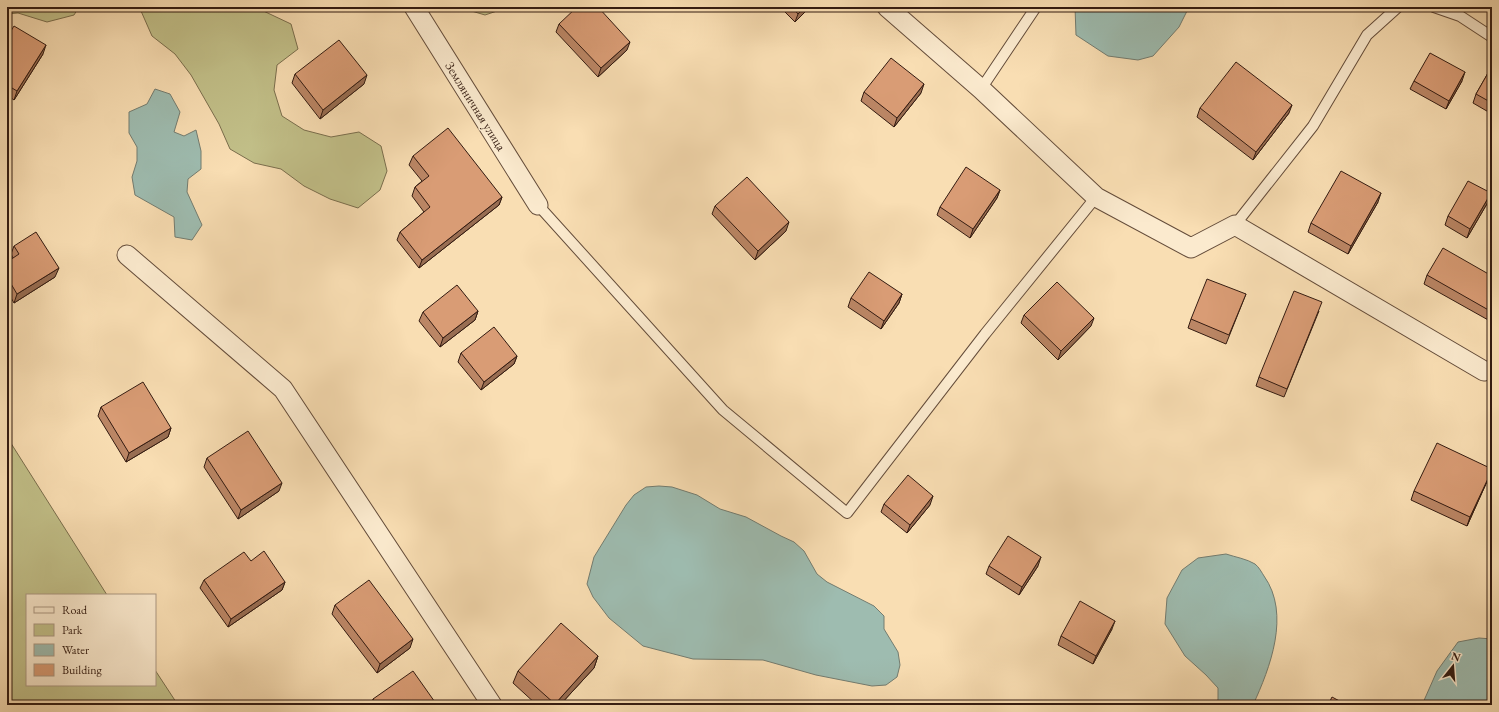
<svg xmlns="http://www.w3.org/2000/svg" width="1499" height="712" font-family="'EB Garamond',serif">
<rect width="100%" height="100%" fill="#f9deb3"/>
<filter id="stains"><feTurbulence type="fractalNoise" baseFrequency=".005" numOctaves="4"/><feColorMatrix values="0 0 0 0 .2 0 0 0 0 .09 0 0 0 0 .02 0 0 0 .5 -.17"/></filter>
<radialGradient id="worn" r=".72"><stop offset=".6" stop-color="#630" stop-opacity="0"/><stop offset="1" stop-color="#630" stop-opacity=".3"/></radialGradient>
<!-- green -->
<g fill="#c2c089" stroke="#7a6e4d">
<polygon points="7,7 79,7 74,15 47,22 18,13 7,14"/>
<polygon points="135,7 255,7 291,24 298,49 277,65 274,90 282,116 304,130 331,137 359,132 381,146 387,171 380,190 358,208 330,199 304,186 281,169 254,163 230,149 219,124 191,75 175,54 152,36 141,11"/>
<polygon points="458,7 509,7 485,15"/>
<polygon points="7,437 107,595 27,595 27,685 155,685 155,670 178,705 7,705"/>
</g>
<!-- water -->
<g fill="#9ebcb0" stroke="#737c70">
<polygon points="1075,7 1189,7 1179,27 1153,56 1138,60 1108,56 1076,35"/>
<polygon points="155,89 170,94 180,112 174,132 184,136 196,130 201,151 201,169 188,179 187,192 202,225 192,240 175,237 174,217 135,195 132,177 137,161 137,147 129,133 129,112 147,104"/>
<polygon points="659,486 672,487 697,495 720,509 746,517 781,536 794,542 804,551 817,574 827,582 874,606 884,616 884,629 898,652 900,665 897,677 886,685 872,686 816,675 763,660 693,659 643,646 609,618 593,597 587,584 594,557 626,505 634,495 646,487"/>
<path d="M1226 554C1235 557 1247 559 1255 564 1259 567 1262 573 1264 576 1291 614 1270 668 1253 705H1209L1218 700V688L1206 675 1185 656 1165 624 1167 598 1182 570 1198 558Z"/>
<polygon points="1479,638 1492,639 1492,705 1422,705 1437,671 1458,642"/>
</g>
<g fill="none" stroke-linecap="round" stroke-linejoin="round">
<defs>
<g id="service">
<polyline points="1434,7 1460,16 1492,37"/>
<polyline points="981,89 1036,7"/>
<polyline points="538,205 723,410 847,513 985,334 1096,197"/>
<polyline points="1235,225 1313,126 1367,35 1398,7"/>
</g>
<g id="minor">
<polyline points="414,7 538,205"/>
<polyline points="887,7 981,89 1096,197 1191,248 1235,225 1484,371"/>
<polyline points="127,255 283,389 492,705"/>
</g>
</defs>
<!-- service casing -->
<use href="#service" stroke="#644c3a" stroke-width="12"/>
<!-- minor casing -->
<use href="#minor" stroke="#644c3a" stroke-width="21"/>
<!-- service -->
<use href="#service" stroke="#fbeace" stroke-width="10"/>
<!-- minor -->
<use href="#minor" stroke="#fbeace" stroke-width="19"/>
</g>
<!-- wall -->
<g fill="#bb8665" stroke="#331b11">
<polygon points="780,7 810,7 795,22"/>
<polygon points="559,24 627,50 598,77 556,32"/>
<polygon points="7,37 43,54 14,100 7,95"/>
<polygon points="1492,66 1492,114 1473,103 1476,94"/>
<polygon points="295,74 364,84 320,119 292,83"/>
<polygon points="1414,81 1462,81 1446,109 1410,89"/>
<polygon points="864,92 921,93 894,127 861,101"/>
<polygon points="1200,108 1289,113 1253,160 1197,117"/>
<polygon points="413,156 502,197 499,205 419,268 397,240 400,232 424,212 412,196 415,187 422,181 409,165"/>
<polygon points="1000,190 997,198 970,238 937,215 940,207"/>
<polygon points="1491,193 1488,202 1467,238 1445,225 1448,216"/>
<polygon points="1378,202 1348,254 1308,232 1311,223"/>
<polygon points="715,206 786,231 755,260 712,214"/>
<polygon points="14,246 55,277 14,303 7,291 7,262 13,258 11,254"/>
<polygon points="1427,275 1492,276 1492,318 1490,321 1424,284"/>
<polygon points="902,294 899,303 881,329 848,307 851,298"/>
<polygon points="1246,294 1226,344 1188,328 1191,319"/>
<polygon points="478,311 475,320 440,347 419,321 423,312"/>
<polygon points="1319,311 1284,397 1256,386 1259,377"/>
<polygon points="1024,315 1091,326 1058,360 1021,323"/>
<polygon points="461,353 517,356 514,364 481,390 458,362"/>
<polygon points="101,407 171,428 168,437 126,462 98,416"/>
<polygon points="207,458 279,491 238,519 204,467"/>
<polygon points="1492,470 1489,477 1467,526 1411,500 1414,491"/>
<polygon points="884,504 930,505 907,533 881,512"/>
<polygon points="251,561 285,582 282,590 228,627 200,588 204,580"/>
<polygon points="989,566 1038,566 1019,595 986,574"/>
<polygon points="335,605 410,648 377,673 332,614"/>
<polygon points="1112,629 1093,664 1058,645 1061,636"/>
<polygon points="598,656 594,668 560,705 537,705 513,683 518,671"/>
<polygon points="373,699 437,705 371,705"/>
</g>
<!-- shaded-wall -->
<g fill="#986d52" stroke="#331b11">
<polygon points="805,7 810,7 795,22 798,14"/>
<polygon points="630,42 627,50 598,77 601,68"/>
<polygon points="46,45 43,54 14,100 17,91"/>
<polygon points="1465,72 1462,81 1446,109 1449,101"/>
<polygon points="367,75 364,84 320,119 323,110"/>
<polygon points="924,84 921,93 894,127 897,118"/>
<polygon points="1292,105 1289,113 1253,160 1256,152"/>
<polygon points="1000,190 997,198 970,238 973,229"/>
<polygon points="1381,193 1378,202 1348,254 1351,246"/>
<polygon points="1491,193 1488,202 1467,238 1470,229"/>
<polygon points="502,197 499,205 419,268 422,260"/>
<polygon points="789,222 786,231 755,260 758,251"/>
<polygon points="59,268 55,277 14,303 17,294"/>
<polygon points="902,294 899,303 881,329 884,321"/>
<polygon points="478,311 475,320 440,347 443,338"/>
<polygon points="1094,318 1091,326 1058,360 1061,351"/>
<polygon points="517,356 514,364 481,390 484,382"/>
<polygon points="171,428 168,437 126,462 129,453"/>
<polygon points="1492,470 1489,477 1467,526 1470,517"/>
<polygon points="282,483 279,491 238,519 241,510"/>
<polygon points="933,496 930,505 907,533 910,525"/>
<polygon points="1041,557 1038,566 1019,595 1022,587"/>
<polygon points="285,582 282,590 228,627 231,619"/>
<polygon points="1115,621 1112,629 1093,664 1096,656"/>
<polygon points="413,639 410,648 377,673 380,664"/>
<polygon points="598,656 594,668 560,705 554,705"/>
</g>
<!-- building -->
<g fill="#d99c75" stroke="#331b11">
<polygon points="577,7 598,7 630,42 601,68 559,24"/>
<polygon points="792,7 805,7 798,14"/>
<polygon points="14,26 46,45 17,91 7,85 7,37"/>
<polygon points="339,40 367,75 323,110 295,74"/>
<polygon points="1430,53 1465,72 1449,101 1414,81"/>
<polygon points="891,58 924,84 897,118 864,92"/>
<polygon points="1236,62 1292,105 1256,152 1200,108"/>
<polygon points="1492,66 1492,103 1476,94"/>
<polygon points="448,128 502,197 422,260 400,232 430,207 415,187 429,176 413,156"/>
<polygon points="966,167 1000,190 973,229 940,207"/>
<polygon points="1341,171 1381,193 1351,246 1311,223"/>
<polygon points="747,177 789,222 758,251 715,206"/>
<polygon points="1468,181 1491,193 1470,229 1448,216"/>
<polygon points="36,232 59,268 17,294 7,277 7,262 19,254 14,246"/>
<polygon points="1443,248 1492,276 1492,312 1427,275"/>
<polygon points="869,272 902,294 884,321 851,298"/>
<polygon points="1207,279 1246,294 1229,335 1191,319"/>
<polygon points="1057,282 1094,318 1061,351 1024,315"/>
<polygon points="457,285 478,311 443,338 423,312"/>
<polygon points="1294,291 1322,302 1287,389 1259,377"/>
<polygon points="494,327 517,356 484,382 461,353"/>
<polygon points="143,382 171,428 129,453 101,407"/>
<polygon points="248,431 282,483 241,510 207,458"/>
<polygon points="1437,443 1492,469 1492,470 1470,517 1414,491"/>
<polygon points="908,475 933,496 910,525 884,504"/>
<polygon points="1008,536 1041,557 1022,587 989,566"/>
<polygon points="264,551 285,582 231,619 204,580 244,552 251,561"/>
<polygon points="369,580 413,639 380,664 335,605"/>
<polygon points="1080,601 1115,621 1096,656 1061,636"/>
<polygon points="561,623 598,656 555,704 518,671"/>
<polygon points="413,671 437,705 376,705 373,699"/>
<polygon points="1332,697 1347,705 1328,705"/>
</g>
<g text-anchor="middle" stroke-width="3" stroke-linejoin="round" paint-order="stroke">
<!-- street labels -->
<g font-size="13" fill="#331b11" stroke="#fbeace">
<text transform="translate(476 106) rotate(58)" y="5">Земляничная улица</text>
</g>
</g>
<!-- margin -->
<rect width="1499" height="712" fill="none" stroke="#f9deb3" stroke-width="24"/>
<rect x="8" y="8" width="1483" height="696" fill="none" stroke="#331b11" stroke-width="2"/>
<rect x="12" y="12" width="1475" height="688" fill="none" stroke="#331b11"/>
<!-- legend -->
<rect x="26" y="594" width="130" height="92" fill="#fbeace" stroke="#ab9782"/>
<rect x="34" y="607" width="20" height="6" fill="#fbeace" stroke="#ab9782"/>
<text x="62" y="614" font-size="12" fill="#331b11">Road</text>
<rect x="34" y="624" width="20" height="12" fill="#c2c089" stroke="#ab9782"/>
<text x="62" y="634" font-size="12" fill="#331b11">Park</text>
<rect x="34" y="644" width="20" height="12" fill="#9ebcb0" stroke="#ab9782"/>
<text x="62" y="654" font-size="12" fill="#331b11">Water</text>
<rect x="34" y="664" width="20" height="12" fill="#d99c75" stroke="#ab9782"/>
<text x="62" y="674" font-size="12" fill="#331b11">Building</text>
<!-- north arrow -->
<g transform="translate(1453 666) rotate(17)" stroke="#fbeace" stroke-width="3" paint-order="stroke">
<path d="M0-3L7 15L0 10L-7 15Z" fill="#331b11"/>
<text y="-6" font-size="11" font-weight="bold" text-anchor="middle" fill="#331b11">N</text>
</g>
<rect width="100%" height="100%" filter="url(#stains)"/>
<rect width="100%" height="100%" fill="url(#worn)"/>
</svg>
